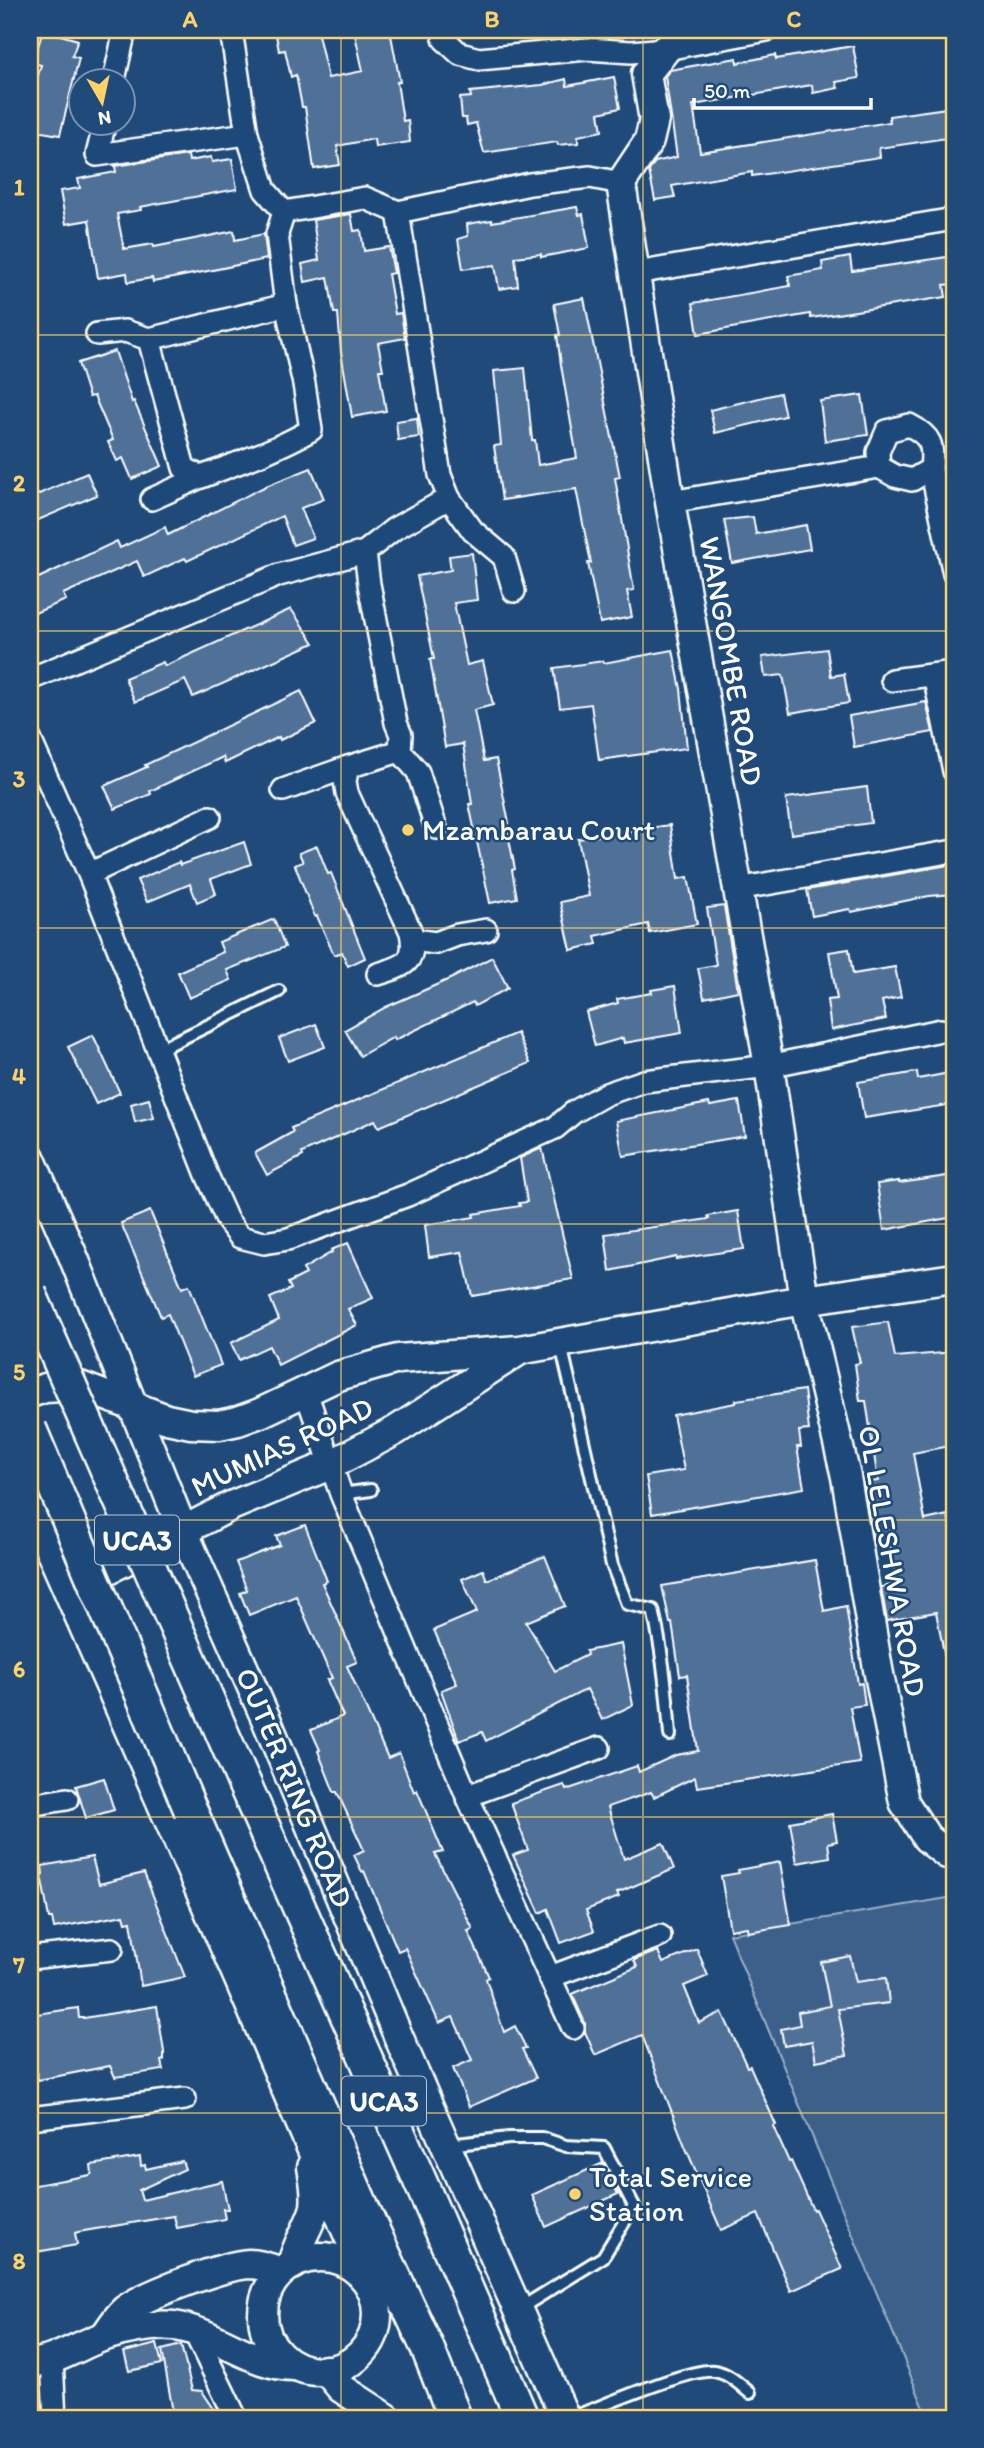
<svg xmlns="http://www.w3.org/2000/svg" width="984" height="2448" font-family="Itim,sans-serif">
<rect width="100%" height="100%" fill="#1f4a7a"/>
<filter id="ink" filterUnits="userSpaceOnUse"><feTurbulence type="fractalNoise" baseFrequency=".0143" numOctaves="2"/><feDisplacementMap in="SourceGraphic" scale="14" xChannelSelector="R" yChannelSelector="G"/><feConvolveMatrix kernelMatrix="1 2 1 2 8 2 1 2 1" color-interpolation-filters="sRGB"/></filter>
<g filter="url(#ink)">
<!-- green -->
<polygon fill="#3c618b" stroke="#9eb0c5" stroke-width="2" points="954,1897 954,2418 928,2418 729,1934"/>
<!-- building -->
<g fill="#507197" stroke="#fff" stroke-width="2">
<polygon points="43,30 78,40 72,56 79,58 60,135 30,130 30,120 37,101 31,99 41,65 33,63"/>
<polygon points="275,30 317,30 328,78 363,71 354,30 390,30 400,82 397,82 403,121 408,120 410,142 375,147 374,139 337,146 340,165 314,169 305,107 302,107 296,75 291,77 285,50 279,51"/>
<polygon points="853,46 859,78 836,82 838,88 813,93 812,85 693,105 700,152 890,122 889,116 954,107 954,137 879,148 880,157 752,176 752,172 672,186 675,197 655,200 649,171 655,162 677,157 665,76 670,70 737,58 737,63 775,55 776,59"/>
<polygon points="614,77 620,108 599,113 602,131 578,136 578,143 558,145 557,142 484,153 476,123 467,125 466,118 462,118 460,98 471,97 470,92 542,85 566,79 567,86"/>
<polygon points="188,155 189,161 211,157 212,162 232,159 237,189 140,207 141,210 117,214 124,249 153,244 154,247 234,231 235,240 264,234 267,259 153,282 152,278 128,282 127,273 98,278 89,220 66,224 60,191 80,188 78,179 116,172 115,166"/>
<polygon points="577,207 579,215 583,214 589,248 541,257 541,254 515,257 518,286 499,289 495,265 463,269 458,239 468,236 467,224 492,220 492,222"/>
<polygon points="351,214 354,231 361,230 364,251 389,247 394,273 388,274 395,314 401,313 405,338 378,343 383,370 379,370 386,411 352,417 341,352 338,313 334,313 328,277 305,282 302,264 319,260 313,220"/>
<polygon points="954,256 954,284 944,285 946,297 811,318 810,314 698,334 693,303 790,286 788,276 823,270 822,262 850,257 852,271"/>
<polygon points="584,298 620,477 615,478 634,590 627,591 632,617 600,623 588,563 591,563 576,489 502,500 494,446 501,445 494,371 525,368 532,440 535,440 538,465 577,458 561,365 557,335 560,335 554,304"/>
<polygon points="115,351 132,402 134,401 162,466 132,479 123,458 117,461 108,442 113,440 94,396 89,397 78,363"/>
<polygon points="780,393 785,416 715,433 710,410"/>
<polygon points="862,395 868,435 825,441 820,401"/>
<polygon points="417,418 419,437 398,440 396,421"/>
<polygon points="311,468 324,499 301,508 313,538 293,545 282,516 187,561 185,558 144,577 137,561 63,594 66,600 30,615 30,582 117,541 120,548 165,527 168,535 266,486"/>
<polygon points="87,473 97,495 36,521 30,506 30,498"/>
<polygon points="753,517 756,534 806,525 810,549 732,563 724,520"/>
<polygon points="472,553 477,600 454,603 467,665 483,661 493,705 474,710 484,761 496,759 509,823 506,824 515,869 512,870 517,898 490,903 469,804 472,804 463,744 445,747 430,659 434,659 417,576 451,570 449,556"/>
<polygon points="291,609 314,643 193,697 185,680 135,702 125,678 163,662 165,666"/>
<polygon points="827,649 831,676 844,674 849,703 790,713 783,675 765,677 762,657"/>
<polygon points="673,650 681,689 687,748 599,760 591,704 560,708 554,668 603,661 604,663"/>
<polygon points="301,691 316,723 280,740 279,737 225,763 223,757 150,791 151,794 115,809 104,786 147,767 145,765"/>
<polygon points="926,702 933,732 854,747 849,716"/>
<polygon points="867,787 871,823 791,834 786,798"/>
<polygon points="670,825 678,879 688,877 697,924 650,933 648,924 595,936 597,944 571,950 560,902 589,896 578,839"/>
<polygon points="244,842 251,864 211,879 216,894 197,902 190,884 147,902 137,880 179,862 180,865"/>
<polygon points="317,846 328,874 331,873 365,958 348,966 342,952 334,955 317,916 315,917 295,865 303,862 299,853"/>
<polygon points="954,864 954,894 929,896 851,912 850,909 812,916 807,890"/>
<polygon points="724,906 738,991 704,998 698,968 716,965 707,908"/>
<polygon points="274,919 285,947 227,970 231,980 189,998 178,972 223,952 219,942"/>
<polygon points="849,949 853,974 895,967 901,997 882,1001 886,1019 831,1030 827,1000 837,999 829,952"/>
<polygon points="492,957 508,988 475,1006 473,1002 395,1040 394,1037 360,1056 345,1030 386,1007 452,978"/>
<polygon points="675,986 682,1033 624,1043 623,1038 595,1046 586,1012 618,1003 617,999 652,993 651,990"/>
<polygon points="316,1024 325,1047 288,1061 279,1038"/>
<polygon points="517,1033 530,1063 379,1127 375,1120 302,1153 303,1156 267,1175 255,1153 293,1132 291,1128"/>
<polygon points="93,1035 120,1093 96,1104 68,1047"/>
<polygon points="917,1072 918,1079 954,1072 954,1104 864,1118 858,1082"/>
<polygon points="149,1099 154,1118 135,1122 131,1104"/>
<polygon points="739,1101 745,1136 623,1156 616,1121 709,1103 710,1106"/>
<polygon points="542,1148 573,1279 472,1296 462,1252 429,1257 425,1225 474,1217 473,1214 520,1206 519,1203 527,1202 520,1158"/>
<polygon points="954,1175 954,1217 884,1230 877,1184 899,1181 899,1183"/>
<polygon points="150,1211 182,1288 189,1285 221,1365 193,1376 168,1314 161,1317 121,1223"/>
<polygon points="738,1211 744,1249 676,1259 676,1257 610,1271 605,1234 709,1219 708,1216"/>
<polygon points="348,1243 373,1298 348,1309 357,1325 278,1365 269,1346 239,1360 231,1343 279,1320 270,1298 291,1289 288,1283 306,1274 303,1269 332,1252 331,1250"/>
<polygon points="888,1322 895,1357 954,1352 954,1445 913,1453 925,1520 948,1515 954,1547 954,1658 945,1658 936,1612 887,1621 881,1587 897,1584 888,1537 873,1540 864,1483 878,1481 866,1401 860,1401 855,1364 860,1363 852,1327"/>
<polygon points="804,1390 809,1430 799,1431 801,1447 797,1447 804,1488 652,1514 646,1476 684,1470 673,1415 736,1403 736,1400"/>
<polygon points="305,1525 327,1581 322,1583 357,1662 347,1666 388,1758 399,1753 414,1792 417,1790 443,1852 435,1854 473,1929 468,1931 489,1977 486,1979 504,2032 515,2026 526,2048 522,2049 536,2078 469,2107 453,2068 472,2060 453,2017 439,2023 405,1948 398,1951 364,1871 362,1872 354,1855 364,1850 337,1792 334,1792 318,1751 320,1750 311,1730 343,1716 327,1680 332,1678 296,1596 249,1615 240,1593 247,1590 236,1562 280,1545 276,1536"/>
<polygon points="545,1556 565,1606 526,1622 555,1671 587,1655 586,1651 621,1644 633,1705 602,1720 587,1689 486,1741 482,1732 459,1741 441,1690 457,1684 434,1630 477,1612 462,1579 483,1570 487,1580"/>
<polygon points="815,1560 824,1611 846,1606 858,1684 862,1683 865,1705 850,1707 860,1763 697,1787 695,1777 654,1797 651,1792 608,1807 624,1859 663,1843 674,1869 617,1893 619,1897 586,1910 594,1931 561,1943 548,1909 540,1913 513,1855 528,1850 511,1803 564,1785 566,1790 637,1766 639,1772 676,1755 698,1751 687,1675 680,1676 672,1623 670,1623 662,1586"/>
<polygon points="104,1778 114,1810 86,1818 76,1786"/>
<polygon points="832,1814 837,1841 828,1843 830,1857 797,1863 790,1822"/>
<polygon points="92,1857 99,1884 144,1873 185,1977 141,1986 131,1921 126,1922 124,1915 54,1928 52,1918 49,1918 41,1875 43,1874 42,1866"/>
<polygon points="780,1862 791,1925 748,1932 747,1927 730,1930 721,1876 739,1873 738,1870"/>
<polygon points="697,1949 708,1976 684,1986 699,2023 722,2012 747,2067 750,2066 776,2125 773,2126 789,2162 791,2161 813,2210 815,2209 842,2269 791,2291 758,2214 721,2230 685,2146 642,2035 595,2055 585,2032 585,2023 572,1994 637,1967 634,1960 658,1951 663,1963"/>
<polygon points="850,1956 856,1982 886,1978 889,2003 838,2009 847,2055 816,2061 812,2041 784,2046 781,2029 800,2025 798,2012 830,2006 821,1962"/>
<polygon points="157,2006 164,2052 164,2060 161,2061 163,2070 115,2077 110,2066 38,2080 36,2070 32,2070 30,2057 30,2015 78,2008 79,2018 84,2018"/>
<polygon points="140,2157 141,2166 145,2165 146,2169 182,2161 185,2169 139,2190 142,2200 222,2181 228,2209 223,2209 225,2219 177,2228 174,2216 78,2232 75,2233 77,2245 30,2253 30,2228 32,2227 30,2186 90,2175 92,2173 91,2165"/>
<polygon points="603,2163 618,2194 546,2227 532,2195"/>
<polygon points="157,2344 162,2364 129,2371 124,2352"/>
<polygon points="181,2345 192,2390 202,2391 220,2418 174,2418 162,2350"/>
</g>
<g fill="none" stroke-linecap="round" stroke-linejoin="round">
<defs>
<g id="lane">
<polyline points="158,1050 279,991"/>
<path d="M561 1345 612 1565 627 1604 653 1610C663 1652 667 1693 670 1735"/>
<polyline points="341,1494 371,1490"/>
<polyline points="448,2145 509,2138 542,2138 566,2146 604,2148 634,2206 603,2257 519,2309"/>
<path d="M570 2418C598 2408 689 2368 714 2371 729 2373 740 2385 750 2393"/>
</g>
<g id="street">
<polyline points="231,30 247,134 265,190 284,212"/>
<polyline points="443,30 444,39 460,54 479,59 587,49 631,52 666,49 767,30"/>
<polyline points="114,80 125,30"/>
<polyline points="105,122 97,155 247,134"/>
<polyline points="636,273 954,219"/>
<path d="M97 334 125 331 149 339 184 468 201 477C238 463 276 450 311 430L304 384 286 305 277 234 284 212 365 198 398 212"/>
<polyline points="149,339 286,305"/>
<polyline points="931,469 954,574"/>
<polyline points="449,498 473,531 504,557 514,591"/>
<polyline points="152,499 201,477"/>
<path d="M670 502 879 467 895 476 912 480 931 469C934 445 931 436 909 425L887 431 878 452 879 467"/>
<polyline points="934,675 954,771"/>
<polyline points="30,679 279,575 365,552"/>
<polyline points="892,680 954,672"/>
<polyline points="30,739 89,874 207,1175 227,1220 240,1237 264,1243 288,1239 408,1195 555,1128 574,1112 606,1094 644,1081 769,1066 941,1030"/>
<polyline points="400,751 418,772 436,828"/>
<polyline points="283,790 348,767"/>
<polyline points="89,874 210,817"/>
<polyline points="737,889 954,851"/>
<polyline points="413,940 436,943 457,935 486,930"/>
<path d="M378 974C404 966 417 963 411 932L347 793 345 781 348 767 400 751 401 735 396 723 369 584 365 552 394 529 449 498 440 475 398 212 530 184 590 177 621 183"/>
<polyline points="306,1392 341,1494 467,1796 573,2028"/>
<polyline points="467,1796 599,1748"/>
<polyline points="30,1805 67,1799"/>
<polyline points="30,1958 112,1949"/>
<polyline points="550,1977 660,1936"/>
<polyline points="30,2118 185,2099"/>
<polyline points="194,2331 236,2418"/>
<polyline points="52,2360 55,2418"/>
</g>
<g id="secondary">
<polyline points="666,49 646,74 654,120 649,141 621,183 670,502 769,1066 804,1300 846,1477 878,1669 904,1802 927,1838 947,1854 954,1856"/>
<path id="s1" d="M30 1157 73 1256 183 1531 266 1719 399 2038 565 2418"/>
<polyline points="30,1393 45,1388 80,1386 167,1419 191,1424 219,1425 238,1421 260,1413 338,1376 398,1359 519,1350 804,1300 954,1278"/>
<polyline points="30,1504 238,1977 374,2295"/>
<polyline points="76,1589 103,1572 231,1506 330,1465 395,1431 517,1352"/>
<circle cx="320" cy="2314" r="57"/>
<path d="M292 2265C296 2244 310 2227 315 2207 317 2194 314 2179 312 2167"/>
<path d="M105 2336C111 2327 117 2317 125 2310 144 2295 225 2265 249 2264 260 2264 271 2268 281 2272"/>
<path d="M30 2364C57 2361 79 2345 105 2336 126 2329 153 2324 174 2326 218 2332 252 2367 296 2366"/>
<polyline points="326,2370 341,2388 387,2418"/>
</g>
<g id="primary">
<polyline points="245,1785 431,2206 522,2418"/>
<polyline points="191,1811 365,2213 427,2347 455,2418"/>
</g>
</defs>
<!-- lane casing -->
<use href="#lane" stroke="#fff" stroke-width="16"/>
<!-- street casing -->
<use href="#street" stroke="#fff" stroke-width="26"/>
<!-- secondary casing -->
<use href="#secondary" stroke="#fff" stroke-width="33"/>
<!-- primary casing -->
<use href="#primary" stroke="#fff" stroke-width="37"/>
<!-- lane -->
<use href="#lane" stroke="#1f4a7a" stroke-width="10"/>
<!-- street -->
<use href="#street" stroke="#1f4a7a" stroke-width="21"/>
<!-- secondary -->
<use href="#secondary" stroke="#1f4a7a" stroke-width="28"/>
<!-- primary -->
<use href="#primary" stroke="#1f4a7a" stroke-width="32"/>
<defs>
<g id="primary-bridge">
<polyline points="30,1294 245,1785"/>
<polyline points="30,1429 191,1811"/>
</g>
</defs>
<!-- primary-bridge casing -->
<use href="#primary-bridge" stroke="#fff" stroke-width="37" stroke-linecap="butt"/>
<!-- primary-bridge -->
<use href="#primary-bridge" stroke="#1f4a7a" stroke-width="32"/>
</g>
</g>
<!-- grid -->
<path fill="none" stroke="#ffd166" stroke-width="2" stroke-opacity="0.55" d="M341 30V2418M643 30V2418M30 335H954M30 631H954M30 928H954M30 1224H954M30 1520H954M30 1817H954M30 2113H954"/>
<!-- markers -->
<g fill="#ffd166" stroke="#1f4a7a" stroke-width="2.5">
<circle cx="408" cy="830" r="7"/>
<circle cx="575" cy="2194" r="7"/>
</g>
<g text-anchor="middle" stroke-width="5" stroke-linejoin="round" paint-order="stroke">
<!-- shield labels -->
<g fill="#1f4a7a" stroke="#bcc9d7" stroke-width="2">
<rect x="95" y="1515.5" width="84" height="49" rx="5"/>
<rect x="342" y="2076.5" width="84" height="49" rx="5"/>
</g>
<g font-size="28" font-weight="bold" fill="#fff">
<text x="137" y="1550">UCA3</text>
<text x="384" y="2111">UCA3</text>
</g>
<!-- street labels -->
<g font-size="30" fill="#fff" stroke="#1f4a7a">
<text transform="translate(731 661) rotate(80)" y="10">WANGOMBE ROAD</text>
<text transform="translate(282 1447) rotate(-25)" y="10">MUMIAS ROAD</text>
<text transform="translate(892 1561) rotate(80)" y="10">OL LELESHWA ROAD</text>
<text dy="10" stroke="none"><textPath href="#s1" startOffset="684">OUTER RING ROAD</textPath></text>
</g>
<!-- poi labels -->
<g font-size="30" fill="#fff" stroke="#1f4a7a" text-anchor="start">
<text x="422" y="840">Mzambarau Court</text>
<text x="589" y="2187">Total Service<tspan x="589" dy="34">Station</tspan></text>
</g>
</g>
<!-- margin -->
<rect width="984" height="2448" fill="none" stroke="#1f4a7a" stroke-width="77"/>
<!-- north arrow -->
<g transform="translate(102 102) rotate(171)"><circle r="33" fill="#1f4a7a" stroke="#7992af" stroke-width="2"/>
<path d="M0-5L12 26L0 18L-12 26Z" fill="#ffd166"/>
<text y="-10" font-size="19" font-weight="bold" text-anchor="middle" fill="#ffffff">N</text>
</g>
<!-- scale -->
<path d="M694 98v10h177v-10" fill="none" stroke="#ffffff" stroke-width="3.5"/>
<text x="704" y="98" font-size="21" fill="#ffffff" stroke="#1f4a7a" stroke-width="5" paint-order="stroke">50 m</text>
<rect x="38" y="38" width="908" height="2372" fill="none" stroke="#ffd166" stroke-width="2.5"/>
<g font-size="23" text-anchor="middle" font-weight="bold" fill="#ffd166">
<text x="190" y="27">A</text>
<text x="492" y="27">B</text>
<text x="794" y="27">C</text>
<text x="19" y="195">1</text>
<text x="19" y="491">2</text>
<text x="19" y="787">3</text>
<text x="19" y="1084">4</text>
<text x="19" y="1380">5</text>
<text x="19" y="1677">6</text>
<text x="19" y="1973">7</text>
<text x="19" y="2269">8</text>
</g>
</svg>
